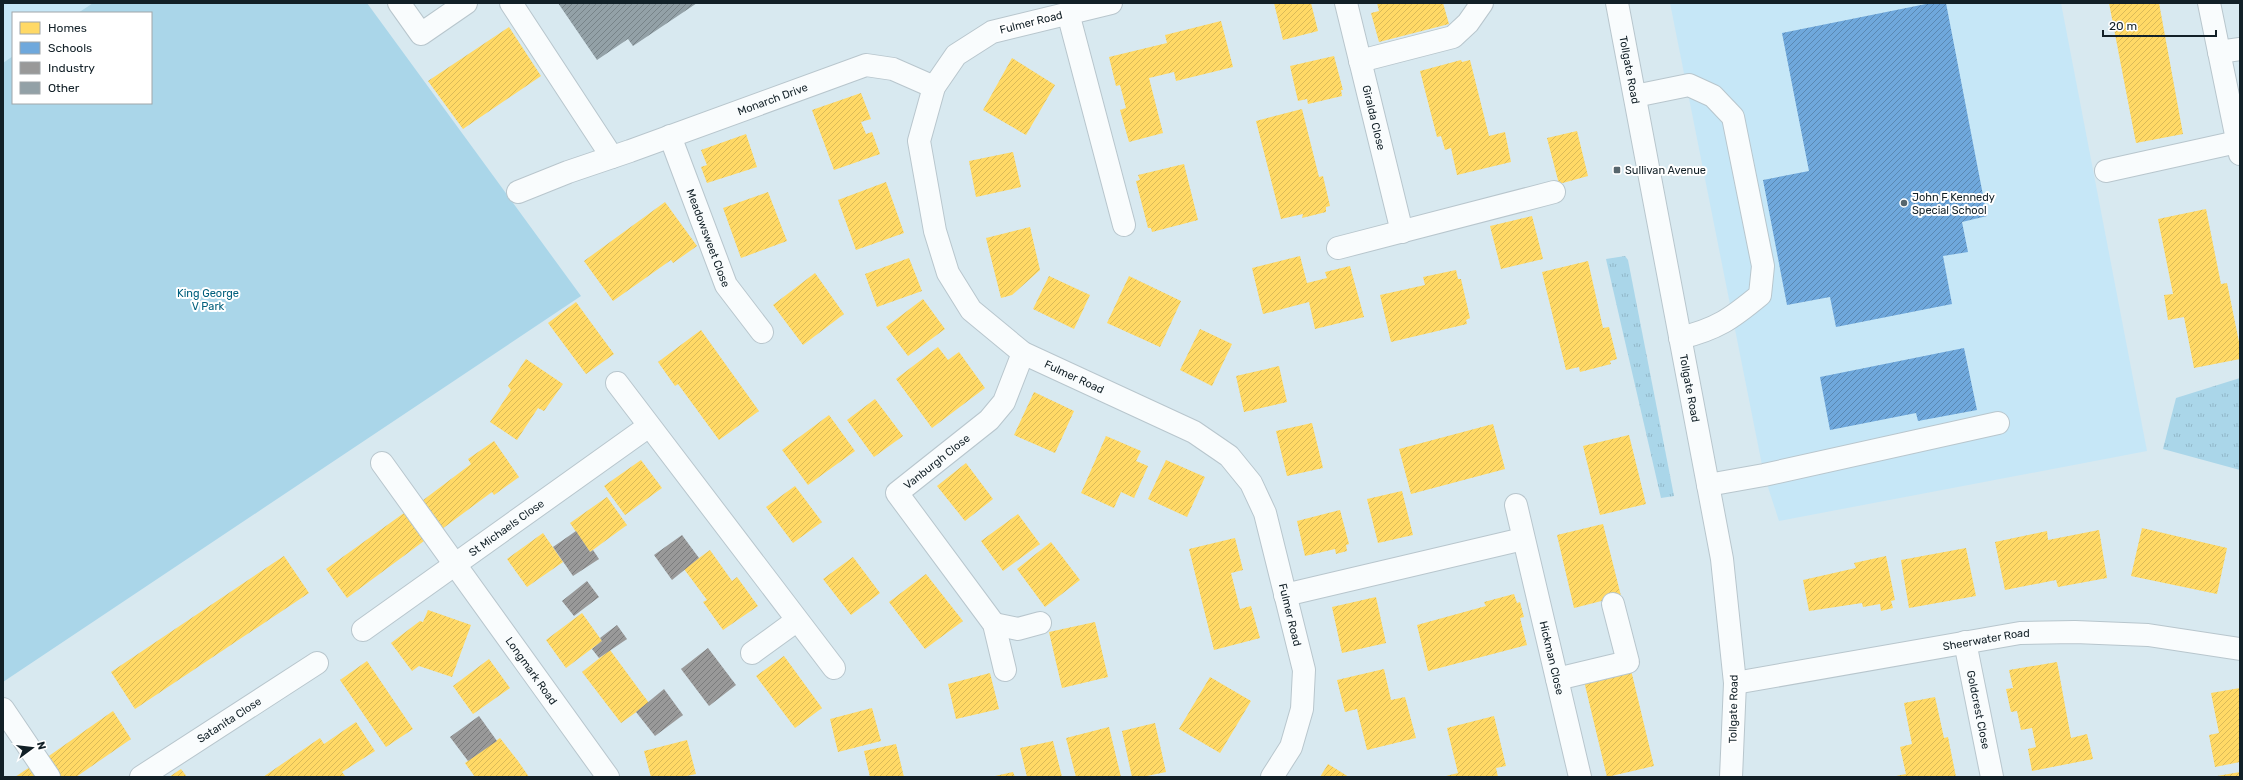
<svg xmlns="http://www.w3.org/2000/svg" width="2243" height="780" font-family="Rubik,sans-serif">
<defs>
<pattern id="grass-tufts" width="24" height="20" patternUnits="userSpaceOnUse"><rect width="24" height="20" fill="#aad6e9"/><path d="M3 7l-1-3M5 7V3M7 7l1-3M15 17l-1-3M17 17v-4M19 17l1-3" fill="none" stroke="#91b7c8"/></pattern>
<pattern id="homes-hatch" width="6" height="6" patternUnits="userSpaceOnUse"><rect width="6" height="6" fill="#ffd966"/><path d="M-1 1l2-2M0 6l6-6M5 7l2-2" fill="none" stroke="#daba58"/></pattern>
<pattern id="schools-hatch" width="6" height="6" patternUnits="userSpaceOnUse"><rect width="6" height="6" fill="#6fa8dc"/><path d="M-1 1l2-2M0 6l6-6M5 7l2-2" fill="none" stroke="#5a88b2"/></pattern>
<pattern id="industry-hatch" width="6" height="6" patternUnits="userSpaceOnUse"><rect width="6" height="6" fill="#999"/><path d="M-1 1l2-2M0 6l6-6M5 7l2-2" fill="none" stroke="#7b7c7d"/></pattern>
<pattern id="building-hatch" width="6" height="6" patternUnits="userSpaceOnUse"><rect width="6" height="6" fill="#93a1a7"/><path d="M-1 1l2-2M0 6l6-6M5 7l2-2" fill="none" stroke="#778388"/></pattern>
</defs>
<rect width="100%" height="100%" fill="#d8e9f0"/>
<!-- built -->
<g fill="#c6e7f7">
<polygon points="3,3 93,3 78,13 13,13 13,56 3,63"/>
<polygon points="1670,3 2061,3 2147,451 1779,521 1764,475"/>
</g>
<!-- grass -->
<g fill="url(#grass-tufts)">
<polygon points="1625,256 1628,260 1674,496 1661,498 1606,259"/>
<polygon points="2240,378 2240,470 2163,449 2176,398"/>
</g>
<!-- green -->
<polygon fill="#aad6e9" points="93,3 367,3 581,296 3,682 3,63 13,56 13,103 151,103 151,13 78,13"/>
<!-- homes -->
<g fill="url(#homes-hatch)">
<polygon points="1274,3 1311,3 1318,31 1283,40"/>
<polygon points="1377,3 1443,3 1449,24 1379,42 1371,13 1379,11"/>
<polygon points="2109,3 2159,3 2183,134 2136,143"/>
<polygon points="1221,21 1233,67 1176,81 1174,72 1149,78 1163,133 1129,142 1120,110 1126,108 1120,85 1116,86 1109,57 1167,43 1165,35"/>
<polygon points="509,27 541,76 463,129 428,81"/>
<polygon points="1334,56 1343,90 1341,90 1342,96 1308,104 1307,99 1298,101 1290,66"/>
<polygon points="1012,58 1055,85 1026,135 983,110"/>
<polygon points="1461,60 1462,62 1470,60 1489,136 1505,132 1511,162 1457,175 1451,148 1445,150 1441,136 1437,137 1420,71"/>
<polygon points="861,93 871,119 861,122 866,134 872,132 880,154 834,170 812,110"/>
<polygon points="1302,109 1319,177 1323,176 1330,206 1326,207 1326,212 1302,218 1303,214 1281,219 1256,121"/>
<polygon points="1577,131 1588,176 1559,184 1547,138"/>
<polygon points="746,134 757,167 707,183 701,167 707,165 701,150"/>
<polygon points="1013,152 1021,187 976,197 969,161"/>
<polygon points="1184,164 1198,220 1152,232 1151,228 1148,228 1136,181 1140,180 1138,175"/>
<polygon points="886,182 904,233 856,250 838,200"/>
<polygon points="768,192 787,241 741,258 723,208"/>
<polygon points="665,202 697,246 673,263 671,260 613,301 584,261"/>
<polygon points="2206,209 2221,284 2227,283 2240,347 2240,359 2194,368 2184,317 2168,320 2164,295 2173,294 2158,219"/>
<polygon points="1532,216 1543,259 1501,269 1490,226"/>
<polygon points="1030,227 1040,270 1012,295 1001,298 986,238"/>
<polygon points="1300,256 1307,283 1327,278 1325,272 1350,266 1364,317 1315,329 1309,302 1263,314 1252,268"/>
<polygon points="909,258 922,291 877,307 865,274"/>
<polygon points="1588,261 1603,328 1609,327 1617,359 1610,361 1611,364 1580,372 1579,367 1566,370 1542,272"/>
<polygon points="1456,270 1458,279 1461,279 1470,318 1466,320 1467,324 1391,342 1380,295 1425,285 1423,277"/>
<polygon points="815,273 844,314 803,345 773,305"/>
<polygon points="1049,276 1090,295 1074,329 1033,309"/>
<polygon points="1129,276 1181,301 1160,347 1107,323"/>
<polygon points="923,299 945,329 908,356 886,327"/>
<polygon points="576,302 614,354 586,374 548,323"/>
<polygon points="1200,329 1232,344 1212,386 1180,370"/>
<polygon points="701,330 759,411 719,440 678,384 675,386 658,362"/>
<polygon points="938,347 948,360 959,352 985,388 932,428 896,379"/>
<polygon points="526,359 563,384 544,411 538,408 517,440 490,422 511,390 508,386"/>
<polygon points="1279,366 1287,402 1244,412 1236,376"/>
<polygon points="1034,392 1074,411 1055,453 1014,435"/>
<polygon points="875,399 903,436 874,457 847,420"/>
<polygon points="829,415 855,451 808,485 782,450"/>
<polygon points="1312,423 1323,468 1287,476 1276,431"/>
<polygon points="1493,424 1505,469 1411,494 1399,449"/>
<polygon points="1629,435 1646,504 1600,515 1583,446"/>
<polygon points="1106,436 1141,451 1136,461 1148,466 1134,498 1121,492 1114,508 1081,493"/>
<polygon points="494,441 519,477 494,495 492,492 442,529 422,501 471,464 468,459"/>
<polygon points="641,460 662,488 625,515 604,486"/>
<polygon points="1166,460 1205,477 1187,517 1148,499"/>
<polygon points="966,463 993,499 965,521 937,486"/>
<polygon points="795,486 822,522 793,543 766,507"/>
<polygon points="1402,491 1413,535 1378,543 1367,499"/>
<polygon points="607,497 627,525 590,552 570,523"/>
<polygon points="1340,510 1349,544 1346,545 1347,551 1336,554 1335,549 1305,556 1297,521"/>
<polygon points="404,513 424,541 347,598 326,569"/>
<polygon points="1018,514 1040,544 1003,571 981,541"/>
<polygon points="1603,524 1621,596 1574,608 1557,535"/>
<polygon points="2142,528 2227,548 2217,594 2131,576"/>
<polygon points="2099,530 2107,578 2058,587 2056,580 2005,590 1995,542 2047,531 2048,540"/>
<polygon points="543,533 563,562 527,587 507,559"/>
<polygon points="1235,538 1243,570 1231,573 1240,609 1251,606 1260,638 1214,650 1189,549"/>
<polygon points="1051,542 1080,580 1045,607 1017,569"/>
<polygon points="1966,548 1976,596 1909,608 1901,560"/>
<polygon points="710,550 732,581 737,577 758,606 723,630 703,602 707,600 684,569"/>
<polygon points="284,556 309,593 135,709 111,672"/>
<polygon points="1886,556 1895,600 1891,601 1893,608 1881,611 1880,604 1863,607 1862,603 1809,611 1803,580 1856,568 1854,563"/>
<polygon points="853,557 880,593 851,615 823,579"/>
<polygon points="926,574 963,621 925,649 889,602"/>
<polygon points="1514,594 1517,603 1520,602 1524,617 1520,618 1527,645 1428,671 1417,625 1486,606 1484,602"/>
<polygon points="1376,597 1386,643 1342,653 1332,607"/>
<polygon points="428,610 471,625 452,677 419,666 412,671 391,643 420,621 423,622"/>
<polygon points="582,613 602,641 566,668 546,640"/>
<polygon points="1095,622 1108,677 1062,688 1049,632"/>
<polygon points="610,650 649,703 621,723 582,672"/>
<polygon points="784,656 822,708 795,728 756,676"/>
<polygon points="489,659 510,688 473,714 453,686"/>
<polygon points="367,661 413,729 386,747 340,680"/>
<polygon points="2057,662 2071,738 2087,734 2093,759 2032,771 2028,749 2036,747 2032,728 2021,730 2017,711 2011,712 2006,689 2013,688 2009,670"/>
<polygon points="1384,669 1391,700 1405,697 1416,738 1367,750 1357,709 1345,712 1337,680"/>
<polygon points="1631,670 1654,766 1607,777 1584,681"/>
<polygon points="990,673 999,709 956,719 948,684"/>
<polygon points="1210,677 1251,701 1220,753 1179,729"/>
<polygon points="2240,688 2240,762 2215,767 2209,735 2219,733 2211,693"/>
<polygon points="1935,697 1944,738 1948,737 1956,777 1891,777 1906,774 1900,747 1912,744 1904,703"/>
<polygon points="872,708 881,741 838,752 830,719"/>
<polygon points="113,711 131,739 76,777 59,777 46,758"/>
<polygon points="1494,716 1506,766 1496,768 1498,777 1442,777 1458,773 1447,728"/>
<polygon points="356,722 375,751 342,772 345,776 343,777 263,777 320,738 324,744"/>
<polygon points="1155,723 1166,772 1142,777 1132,777 1122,731"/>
<polygon points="1109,727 1121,777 1076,777 1066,738"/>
<polygon points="500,738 518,761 529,777 475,777 465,763"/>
<polygon points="687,740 696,774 682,777 651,777 644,751"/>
<polygon points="1053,741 1062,777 1027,777 1020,748"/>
<polygon points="896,744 904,777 870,777 864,751"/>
<polygon points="1328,764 1349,777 1320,777"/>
<polygon points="33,765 41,777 15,777"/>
<polygon points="181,769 187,777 169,777"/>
<polygon points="1013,772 1015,777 995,777 995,776"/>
<polygon points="2240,772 2240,777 2217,777 2217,776"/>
</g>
<!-- schools -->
<g fill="url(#schools-hatch)">
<polygon points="1931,3 1946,3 1987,216 1962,222 1968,252 1943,256 1952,304 1836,327 1830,297 1787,305 1763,180 1809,171 1782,33"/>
<polygon points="1964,348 1977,410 1918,421 1916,413 1830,430 1820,377"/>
</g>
<!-- industry -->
<g fill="url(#industry-hatch)">
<polygon points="576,531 590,552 593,550 599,559 573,576 553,547"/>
<polygon points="682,535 699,558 672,580 654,555"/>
<polygon points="587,581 599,597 574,616 562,601"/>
<polygon points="617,625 627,639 599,658 592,649 602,641 600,638"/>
<polygon points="708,648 736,685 709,706 681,669"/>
<polygon points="664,689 683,715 655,736 636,712"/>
<polygon points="479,716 497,741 468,761 450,737"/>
</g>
<!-- building -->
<polygon fill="url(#building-hatch)" points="558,3 697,3 633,46 628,39 597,60"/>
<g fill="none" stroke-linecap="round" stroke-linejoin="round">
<defs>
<g id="minor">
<polyline points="399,3 421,34 466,3"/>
<polyline points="511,3 612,157"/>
<path id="s1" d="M1111 3 992 32 956 55 934 87 919 141 935 231 948 273 971 310 1023 353 1194 432 1229 456 1251 483 1265 513 1304 670 1302 709 1291 747 1272 777"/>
<path id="s2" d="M1346 3 1402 232"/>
<path id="s3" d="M1617 3 1722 559 1735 683 1731 777"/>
<polyline points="2209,3 2240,154"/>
<polyline points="1068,13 1124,225"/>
<polyline points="2219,52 2240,49"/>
<polyline points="1360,61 1453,37 1468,23 1482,3"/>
<path d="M1635 96 1689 85 1713 96 1733 117 1763 266 1760 295C1731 319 1717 329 1680 338"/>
<path id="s4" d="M670 136 726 285 762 332"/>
<polyline points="2106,171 2237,142"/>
<path id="s5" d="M518 192 568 172 630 151 866 65 893 69 934 87"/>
<polyline points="1338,248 1554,192"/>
<polyline points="617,383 834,668"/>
<path id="s6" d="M382 463 608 777"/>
<polyline points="1708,485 1764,475 1998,423"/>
<path id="s7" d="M1516 505 1580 777"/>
<polyline points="1285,595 1523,539"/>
<polyline points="994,624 1018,629 1040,623"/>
<path id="s8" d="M363 630 649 426"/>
<path id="s9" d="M1965 642 1992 777"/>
<polyline points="752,653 796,621"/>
<path id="s10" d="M1005 670 994 624 897 493 989 420 1004 402 1023 353"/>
<polyline points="1557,679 1628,662 1613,604"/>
<path id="s11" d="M1735 683 2020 633 2075 632 2148 635 2240 649"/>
<polyline points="3,709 49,777"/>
<path id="s12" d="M141 777 317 663"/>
</g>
</defs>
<!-- minor casing -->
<use href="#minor" stroke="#b8c6cd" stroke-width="24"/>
<!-- minor -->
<use href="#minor" stroke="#f9fcfd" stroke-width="22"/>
</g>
<!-- markers -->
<g fill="#57666d" stroke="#fff" stroke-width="1.5">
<rect x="1613" y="166" width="8" height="8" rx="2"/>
<circle cx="1904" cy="203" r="4"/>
</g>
<g text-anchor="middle" stroke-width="4" stroke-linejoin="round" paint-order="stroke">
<!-- street labels -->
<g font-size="11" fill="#122027" stroke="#fff">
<text transform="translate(1031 22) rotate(-14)" y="4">Fulmer Road</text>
<text dy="4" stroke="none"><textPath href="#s3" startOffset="68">Tollgate Road</textPath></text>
<text dy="4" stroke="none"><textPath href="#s5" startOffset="271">Monarch Drive</textPath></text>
<text dy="4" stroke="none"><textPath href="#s2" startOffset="118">Giralda Close</textPath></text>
<text dy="4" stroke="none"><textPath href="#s4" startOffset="109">Meadowsweet Close</textPath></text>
<text dy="4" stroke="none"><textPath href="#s1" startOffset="563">Fulmer Road</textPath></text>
<text dy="4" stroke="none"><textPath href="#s3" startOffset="392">Tollgate Road</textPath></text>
<text dy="4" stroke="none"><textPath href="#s10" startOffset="261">Vanburgh Close</textPath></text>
<text dy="4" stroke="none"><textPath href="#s8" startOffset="176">St Michaels Close</textPath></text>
<text dy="4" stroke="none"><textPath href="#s1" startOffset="910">Fulmer Road</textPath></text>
<text dy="4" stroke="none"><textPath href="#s11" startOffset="255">Sheerwater Road</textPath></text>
<text dy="4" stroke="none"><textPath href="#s7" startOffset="157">Hickman Close</textPath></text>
<text dy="4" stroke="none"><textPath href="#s6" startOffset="256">Longmark Road</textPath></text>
<text transform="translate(1733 709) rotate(-89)" y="4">Tollgate Road</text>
<text dy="4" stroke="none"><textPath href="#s9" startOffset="69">Goldcrest Close</textPath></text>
<text dy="4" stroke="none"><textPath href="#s12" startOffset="105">Satanita Close</textPath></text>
</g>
<!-- poi labels -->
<g font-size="11" fill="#122027" stroke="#fff" text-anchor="start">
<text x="1625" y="174">Sullivan Avenue</text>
<text x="1912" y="201">John F Kennedy<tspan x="1912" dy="13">Special School</tspan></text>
</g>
<!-- park labels -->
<g font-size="11" fill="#005f7c" stroke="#fff">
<text x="208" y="297">King George<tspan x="208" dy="13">V Park</tspan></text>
</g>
</g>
<!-- border -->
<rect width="2243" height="780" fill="none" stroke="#122027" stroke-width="8"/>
<!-- legend -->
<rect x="12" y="12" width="140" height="92" fill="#ffffff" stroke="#a0a6a9"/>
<rect x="20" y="22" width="20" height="12" fill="#ffd966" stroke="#a0a6a9"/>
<text x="48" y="32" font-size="12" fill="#122027">Homes</text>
<rect x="20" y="42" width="20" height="12" fill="#6fa8dc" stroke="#a0a6a9"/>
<text x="48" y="52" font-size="12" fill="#122027">Schools</text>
<rect x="20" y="62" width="20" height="12" fill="#999999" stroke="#a0a6a9"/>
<text x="48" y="72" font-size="12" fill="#122027">Industry</text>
<rect x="20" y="82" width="20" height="12" fill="#93a1a7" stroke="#a0a6a9"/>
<text x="48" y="92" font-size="12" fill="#122027">Other</text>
<!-- north arrow -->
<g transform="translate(32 748) rotate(75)" stroke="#ffffff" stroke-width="3" paint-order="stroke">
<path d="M0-3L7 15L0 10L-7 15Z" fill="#122027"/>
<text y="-6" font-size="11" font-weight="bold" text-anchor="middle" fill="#122027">N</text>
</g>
<!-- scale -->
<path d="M2103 30v6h113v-6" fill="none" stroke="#122027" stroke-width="2"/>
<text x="2109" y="30" font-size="12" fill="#122027" stroke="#ffffff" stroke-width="3" paint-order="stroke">20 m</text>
</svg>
